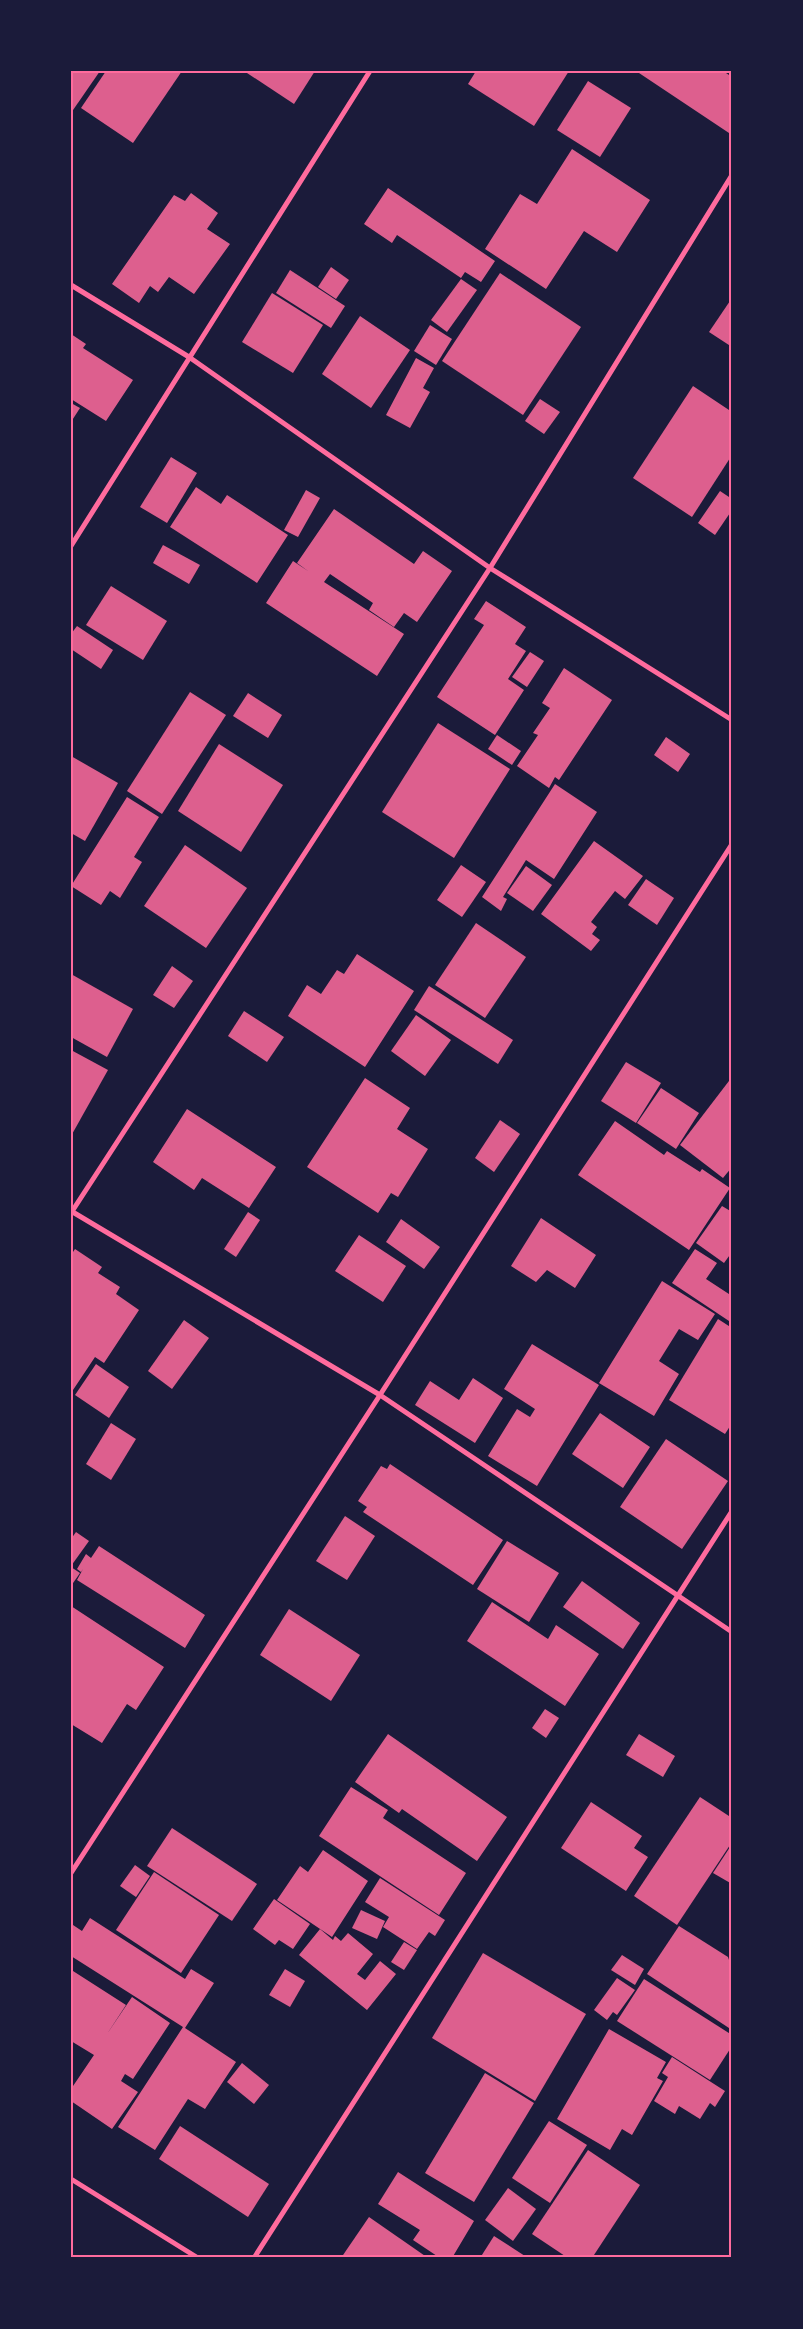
<svg xmlns="http://www.w3.org/2000/svg" width="803" height="2329" font-family="Cabin,sans-serif">
<rect width="100%" height="100%" fill="#1b1b3a"/>
<!-- building -->
<g fill="#dd5f8e">
<polygon points="71,71 100,71 71,113"/>
<polygon points="106,71 182,71 133,143 81,108"/>
<polygon points="244,71 315,71 294,104"/>
<polygon points="476,71 569,71 534,126 468,84"/>
<polygon points="636,71 723,71 732,77 732,135"/>
<polygon points="588,81 631,108 600,157 557,130"/>
<polygon points="572,149 650,200 617,252 584,231 546,289 485,249 520,194 537,204"/>
<polygon points="388,188 495,261 481,282 465,272 461,278 397,235 392,243 364,224"/>
<polygon points="191,193 218,213 207,229 230,244 194,294 169,277 158,292 150,286 139,303 112,284 174,195 185,201"/>
<polygon points="331,267 349,280 336,299 318,287"/>
<polygon points="290,270 345,306 331,328 276,293"/>
<polygon points="500,273 581,327 523,415 442,361"/>
<polygon points="461,279 477,290 447,332 431,320"/>
<polygon points="272,293 323,325 293,373 242,342"/>
<polygon points="732,298 732,347 709,332"/>
<polygon points="360,316 410,350 371,408 322,374"/>
<polygon points="430,325 452,339 436,365 414,351"/>
<polygon points="71,334 86,344 83,348 133,380 106,421 71,399"/>
<polygon points="416,358 434,368 423,388 430,392 410,428 386,415"/>
<polygon points="693,386 732,412 732,455 692,517 633,478"/>
<polygon points="540,399 560,412 544,434 525,421"/>
<polygon points="71,403 80,408 71,422"/>
<polygon points="171,457 197,473 167,523 140,507"/>
<polygon points="196,487 221,504 227,495 288,535 257,583 170,527"/>
<polygon points="306,490 320,498 298,537 284,530"/>
<polygon points="720,491 732,499 732,510 715,535 698,523"/>
<polygon points="334,509 414,564 423,551 452,571 417,622 404,613 394,627 369,610 373,603 330,574 324,582 404,634 377,676 266,603 293,561 308,571 297,563"/>
<polygon points="163,545 200,565 189,584 153,563"/>
<polygon points="111,586 167,621 143,660 86,625"/>
<polygon points="486,601 526,627 515,644 526,651 508,679 524,690 495,735 437,697 484,625 474,619"/>
<polygon points="77,626 113,650 101,669 71,649 71,634"/>
<polygon points="530,652 544,661 527,687 512,677"/>
<polygon points="564,668 612,700 559,780 555,777 549,788 517,766 538,735 533,733 550,708 542,703"/>
<polygon points="190,692 226,715 162,814 127,791"/>
<polygon points="248,693 282,715 268,738 233,716"/>
<polygon points="438,723 510,769 454,858 382,812"/>
<polygon points="497,735 521,751 512,765 488,749"/>
<polygon points="666,737 690,754 678,772 654,755"/>
<polygon points="219,744 283,785 241,852 178,811"/>
<polygon points="71,756 118,783 85,841 71,833"/>
<polygon points="555,784 597,812 554,879 526,860 503,897 507,899 501,911 482,897"/>
<polygon points="127,797 159,817 134,857 142,862 120,898 110,891 101,905 71,886"/>
<polygon points="594,841 643,876 625,899 615,891 591,922 597,927 592,934 600,940 591,951 541,914"/>
<polygon points="185,845 247,888 206,948 144,906"/>
<polygon points="461,865 486,882 462,917 437,900"/>
<polygon points="526,866 552,885 533,911 507,893"/>
<polygon points="646,879 674,898 657,925 628,905"/>
<polygon points="476,923 526,957 485,1018 435,985"/>
<polygon points="357,954 414,991 365,1067 288,1016 307,985 321,994 337,970 344,974"/>
<polygon points="172,966 193,981 174,1008 153,995"/>
<polygon points="71,974 133,1009 107,1057 71,1037"/>
<polygon points="429,986 513,1040 498,1064 414,1010"/>
<polygon points="244,1011 284,1037 267,1062 228,1036"/>
<polygon points="416,1015 451,1040 425,1076 391,1051"/>
<polygon points="71,1050 108,1070 71,1136"/>
<polygon points="626,1062 661,1083 636,1123 601,1101"/>
<polygon points="732,1077 732,1167 723,1178 680,1145"/>
<polygon points="365,1078 410,1108 397,1129 428,1149 398,1197 391,1193 378,1213 307,1167"/>
<polygon points="661,1088 699,1113 676,1149 637,1123"/>
<polygon points="187,1109 276,1167 249,1208 202,1178 194,1190 153,1162"/>
<polygon points="500,1120 520,1134 494,1172 475,1158"/>
<polygon points="615,1121 664,1155 667,1151 700,1172 702,1169 730,1188 689,1250 578,1175"/>
<polygon points="722,1206 732,1212 732,1252 724,1263 696,1243"/>
<polygon points="248,1212 260,1220 236,1257 224,1249"/>
<polygon points="541,1218 596,1255 575,1288 547,1270 536,1282 511,1266"/>
<polygon points="401,1219 440,1247 424,1269 386,1242"/>
<polygon points="359,1235 406,1266 383,1302 335,1271"/>
<polygon points="75,1249 102,1267 98,1273 120,1287 116,1294 139,1310 104,1363 95,1357 71,1393 71,1255"/>
<polygon points="695,1249 717,1263 706,1279 732,1296 732,1323 672,1283"/>
<polygon points="662,1281 715,1314 698,1340 679,1329 659,1361 679,1374 654,1416 599,1383"/>
<polygon points="718,1319 732,1328 732,1423 725,1434 669,1400"/>
<polygon points="184,1320 209,1338 172,1389 148,1371"/>
<polygon points="532,1344 599,1385 537,1486 488,1456 517,1409 530,1417 535,1409 504,1389"/>
<polygon points="96,1364 129,1387 109,1418 75,1395"/>
<polygon points="473,1378 503,1398 475,1443 415,1405 430,1381 459,1400"/>
<polygon points="600,1413 650,1447 623,1488 572,1454"/>
<polygon points="111,1423 136,1439 111,1480 86,1464"/>
<polygon points="666,1439 728,1481 682,1549 620,1507"/>
<polygon points="390,1464 503,1540 473,1585 363,1512 367,1507 358,1501 381,1466 387,1469"/>
<polygon points="345,1516 375,1536 347,1580 316,1561"/>
<polygon points="76,1532 89,1541 71,1566 71,1539"/>
<polygon points="507,1541 559,1573 529,1622 477,1589"/>
<polygon points="99,1546 205,1615 185,1648 77,1580 83,1569 81,1572 77,1569 86,1554 91,1558"/>
<polygon points="71,1567 80,1573 71,1586"/>
<polygon points="582,1581 640,1623 623,1649 563,1607"/>
<polygon points="492,1602 548,1639 556,1625 599,1654 565,1706 467,1641"/>
<polygon points="71,1606 164,1667 136,1710 127,1704 102,1743 71,1724"/>
<polygon points="289,1609 360,1655 331,1701 260,1655"/>
<polygon points="545,1709 559,1718 546,1738 532,1728"/>
<polygon points="388,1734 507,1817 477,1861 402,1809 399,1813 355,1782"/>
<polygon points="639,1734 675,1756 663,1777 626,1755"/>
<polygon points="351,1787 388,1810 383,1818 466,1873 439,1915 319,1836"/>
<polygon points="700,1797 732,1818 732,1842 677,1925 634,1896"/>
<polygon points="591,1802 642,1836 634,1848 648,1857 626,1891 561,1848"/>
<polygon points="172,1828 257,1884 232,1921 147,1866"/>
<polygon points="732,1844 732,1884 713,1873"/>
<polygon points="323,1850 368,1881 332,1937 277,1900 300,1866 308,1872"/>
<polygon points="135,1865 150,1876 136,1897 120,1886"/>
<polygon points="154,1872 219,1915 181,1973 116,1930"/>
<polygon points="380,1878 445,1920 435,1936 429,1932 417,1949 383,1927 389,1917 365,1902"/>
<polygon points="274,1899 310,1924 293,1949 279,1940 275,1945 253,1929"/>
<polygon points="361,1910 385,1921 377,1939 352,1928"/>
<polygon points="90,1918 185,1979 191,1969 214,1983 185,2028 236,2062 205,2109 188,2099 155,2150 118,2127 183,2027 71,1956 71,1927 73,1925 82,1931"/>
<polygon points="679,1926 728,1957 732,1969 732,2030 647,1974"/>
<polygon points="320,1929 333,1940 335,1936 341,1941 348,1933 373,1954 357,1974 365,1980 380,1961 396,1974 367,2010 299,1955"/>
<polygon points="404,1942 417,1950 404,1970 391,1962"/>
<polygon points="483,1953 586,2014 535,2101 432,2038"/>
<polygon points="622,1955 644,1969 635,1985 611,1970"/>
<polygon points="285,1969 305,1981 290,2007 269,1995"/>
<polygon points="73,1971 126,2005 107,2034 132,1997 170,2023 133,2079 125,2074 121,2081 138,2092 112,2129 71,2101 71,2089 94,2055 71,2041"/>
<polygon points="617,1978 635,1990 617,2015 613,2012 607,2020 594,2010"/>
<polygon points="644,1979 732,2035 732,2046 710,2080 617,2021"/>
<polygon points="609,2029 666,2062 657,2078 663,2081 632,2135 622,2129 610,2150 557,2119"/>
<polygon points="672,2057 725,2091 715,2107 710,2103 700,2119 679,2106 675,2114 654,2101 668,2077 662,2073"/>
<polygon points="242,2063 269,2085 254,2104 227,2082"/>
<polygon points="485,2073 534,2103 474,2202 425,2173"/>
<polygon points="549,2121 587,2145 550,2203 512,2178"/>
<polygon points="180,2126 269,2184 248,2217 159,2159"/>
<polygon points="588,2150 640,2185 592,2258 568,2258 532,2234"/>
<polygon points="398,2172 474,2221 452,2258 440,2258 413,2240 420,2230 378,2204"/>
<polygon points="508,2188 536,2209 513,2241 485,2220"/>
<polygon points="369,2217 428,2258 341,2258"/>
<polygon points="494,2236 528,2258 480,2258"/>
</g>
<g fill="none" stroke-linecap="round" stroke-linejoin="round">
<!-- minor -->
<g stroke="#ff6b9d" stroke-width="5">
<polyline points="71,285 189,357 490,568 732,720"/>
<polyline points="71,546 370,71"/>
<polyline points="71,1211 380,1395 732,1632"/>
<polyline points="71,1213 490,568 732,175"/>
<polyline points="71,1873 380,1395 732,844"/>
<polyline points="71,2179 198,2258"/>
<polyline points="254,2258 732,1511"/>
</g>
</g>
<!-- border -->
<rect width="803" height="2329" fill="none" stroke="#1b1b3a" stroke-width="145"/>
<rect x="72" y="72" width="658" height="2184" fill="none" stroke="#ff6b9d" stroke-width="2"/>
</svg>
